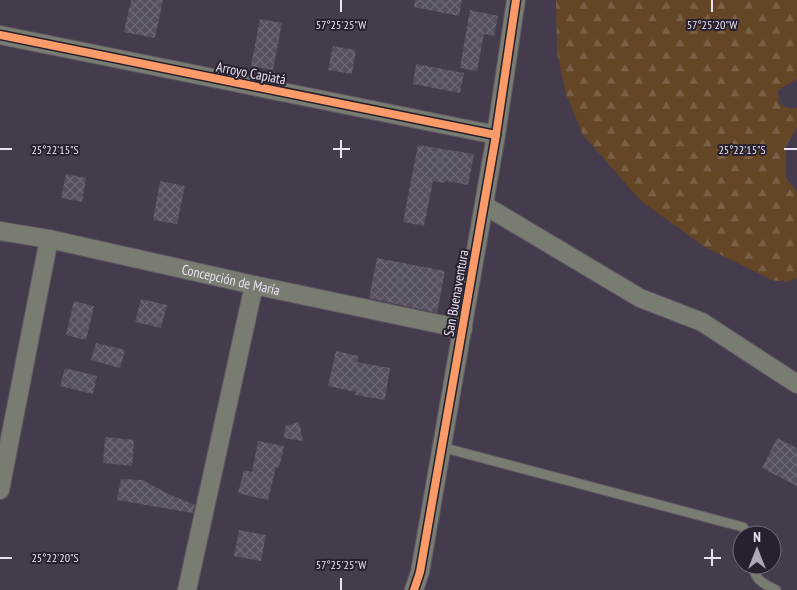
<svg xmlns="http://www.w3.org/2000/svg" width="797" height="590" font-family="'PT Sans Narrow',sans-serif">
<defs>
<pattern id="forest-firs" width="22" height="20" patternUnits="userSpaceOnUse" patternTransform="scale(1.25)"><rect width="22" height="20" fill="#644526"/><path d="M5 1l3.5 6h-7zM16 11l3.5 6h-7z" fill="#7a6046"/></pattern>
<pattern id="building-cross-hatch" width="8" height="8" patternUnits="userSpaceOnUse" patternTransform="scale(1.25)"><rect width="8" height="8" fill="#564f5d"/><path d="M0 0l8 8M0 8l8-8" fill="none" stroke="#6e6875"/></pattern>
</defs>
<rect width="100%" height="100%" fill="#443b4c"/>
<!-- forest -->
<polygon fill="url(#forest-firs)" points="556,0 797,0 797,79 778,90 779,104 792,109 797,107 797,128 786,146 786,178 797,192 797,278 787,282 772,280 705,247 641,201 583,135 566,94 557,52"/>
<!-- building -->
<g fill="url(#building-cross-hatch)">
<polygon points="131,0 163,0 155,38 124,32"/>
<polygon points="415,0 462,0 459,16 414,7"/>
<polygon points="470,10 498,16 494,36 484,34 477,71 460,68"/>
<polygon points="260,19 282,23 273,70 251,66"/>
<polygon points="333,46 356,50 352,74 328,70"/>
<polygon points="416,64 464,73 460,93 413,84"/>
<polygon points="418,145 474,154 468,185 446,181 445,183 433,181 424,226 403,222"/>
<polygon points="66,174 86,178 82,202 61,198"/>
<polygon points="160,181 185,186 177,224 153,220"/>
<polygon points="377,258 445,271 437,313 369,298"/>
<polygon points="141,299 167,305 161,328 135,322"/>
<polygon points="74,301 94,306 86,340 66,335"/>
<polygon points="96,343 125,350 120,368 91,360"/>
<polygon points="336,351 358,356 357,362 390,368 385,400 355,395 356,392 328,386"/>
<polygon points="65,368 97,376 93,394 60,386"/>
<polygon points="299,422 303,441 284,438 285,426"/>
<polygon points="105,437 134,440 132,466 103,463"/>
<polygon points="777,438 797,448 797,486 762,468"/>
<polygon points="258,441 284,446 279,468 276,467 268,500 238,493 244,470 252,472"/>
<polygon points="121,479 143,480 166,493 195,505 193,513 117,500"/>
<polygon points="239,530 266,535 261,561 234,556"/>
</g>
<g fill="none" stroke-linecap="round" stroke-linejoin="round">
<defs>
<g id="service">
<polyline points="441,447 743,527 748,535"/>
<path d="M753 565C755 581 763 583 776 590"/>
</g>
<g id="minor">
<polyline points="0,35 496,135"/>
<polyline points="484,205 640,298 702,322 797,384"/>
<path id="s1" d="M0 231 49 239 254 285 463 329"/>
<polyline points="0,490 49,239"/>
<polyline points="187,590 254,285"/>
<polyline points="414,590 420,572 496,135 516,0"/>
</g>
</defs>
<!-- service casing -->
<use href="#service" stroke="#5f5765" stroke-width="11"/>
<!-- minor casing -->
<use href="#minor" stroke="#5f5765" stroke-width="20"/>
<!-- service -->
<use href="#service" stroke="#787c71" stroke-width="9"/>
<!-- minor -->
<use href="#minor" stroke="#787c71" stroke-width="18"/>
<defs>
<g id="cycleway">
<polyline points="0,35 496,135"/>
<polyline points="414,590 420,572 496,135 516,0"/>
</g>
</defs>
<!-- cycleway casing -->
<use href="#cycleway" stroke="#27202e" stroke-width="11"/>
<!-- cycleway -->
<use href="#cycleway" stroke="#fa9b69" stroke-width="8"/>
</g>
<!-- ticks -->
<path fill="none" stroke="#eae1f3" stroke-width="2" d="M341 0V12M712 0V12M341 140V158M0 149H12M333 149H350M784 149H797M712 549V566M0 558H12M704 558H721M341 578V590"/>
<g text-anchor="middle" stroke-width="4" stroke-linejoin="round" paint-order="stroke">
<!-- street labels -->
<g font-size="14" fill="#eae1f3" stroke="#27202e">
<text transform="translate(251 73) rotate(11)" y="5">Arroyo Capiatá</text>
<text dy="5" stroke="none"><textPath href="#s1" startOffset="236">Concepción de María</textPath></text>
<text transform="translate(456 293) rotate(-80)" y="5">San Buenaventura</text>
</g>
</g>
<g font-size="12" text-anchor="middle" fill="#eae1f3" stroke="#27202e" stroke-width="4" stroke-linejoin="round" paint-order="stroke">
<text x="341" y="29">57°25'25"W</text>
<text x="712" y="29">57°25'20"W</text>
<text x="55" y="154">25°22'15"S</text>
<text x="742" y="154">25°22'15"S</text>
<text x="55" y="562">25°22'20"S</text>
<text x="341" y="569">57°25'25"W</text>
</g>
<!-- north arrow -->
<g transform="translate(757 550)"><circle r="24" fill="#27202e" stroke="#756d7d"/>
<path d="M0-4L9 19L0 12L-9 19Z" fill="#b0a7b9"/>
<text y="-8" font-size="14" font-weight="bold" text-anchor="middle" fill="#eae1f3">N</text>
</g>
</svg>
